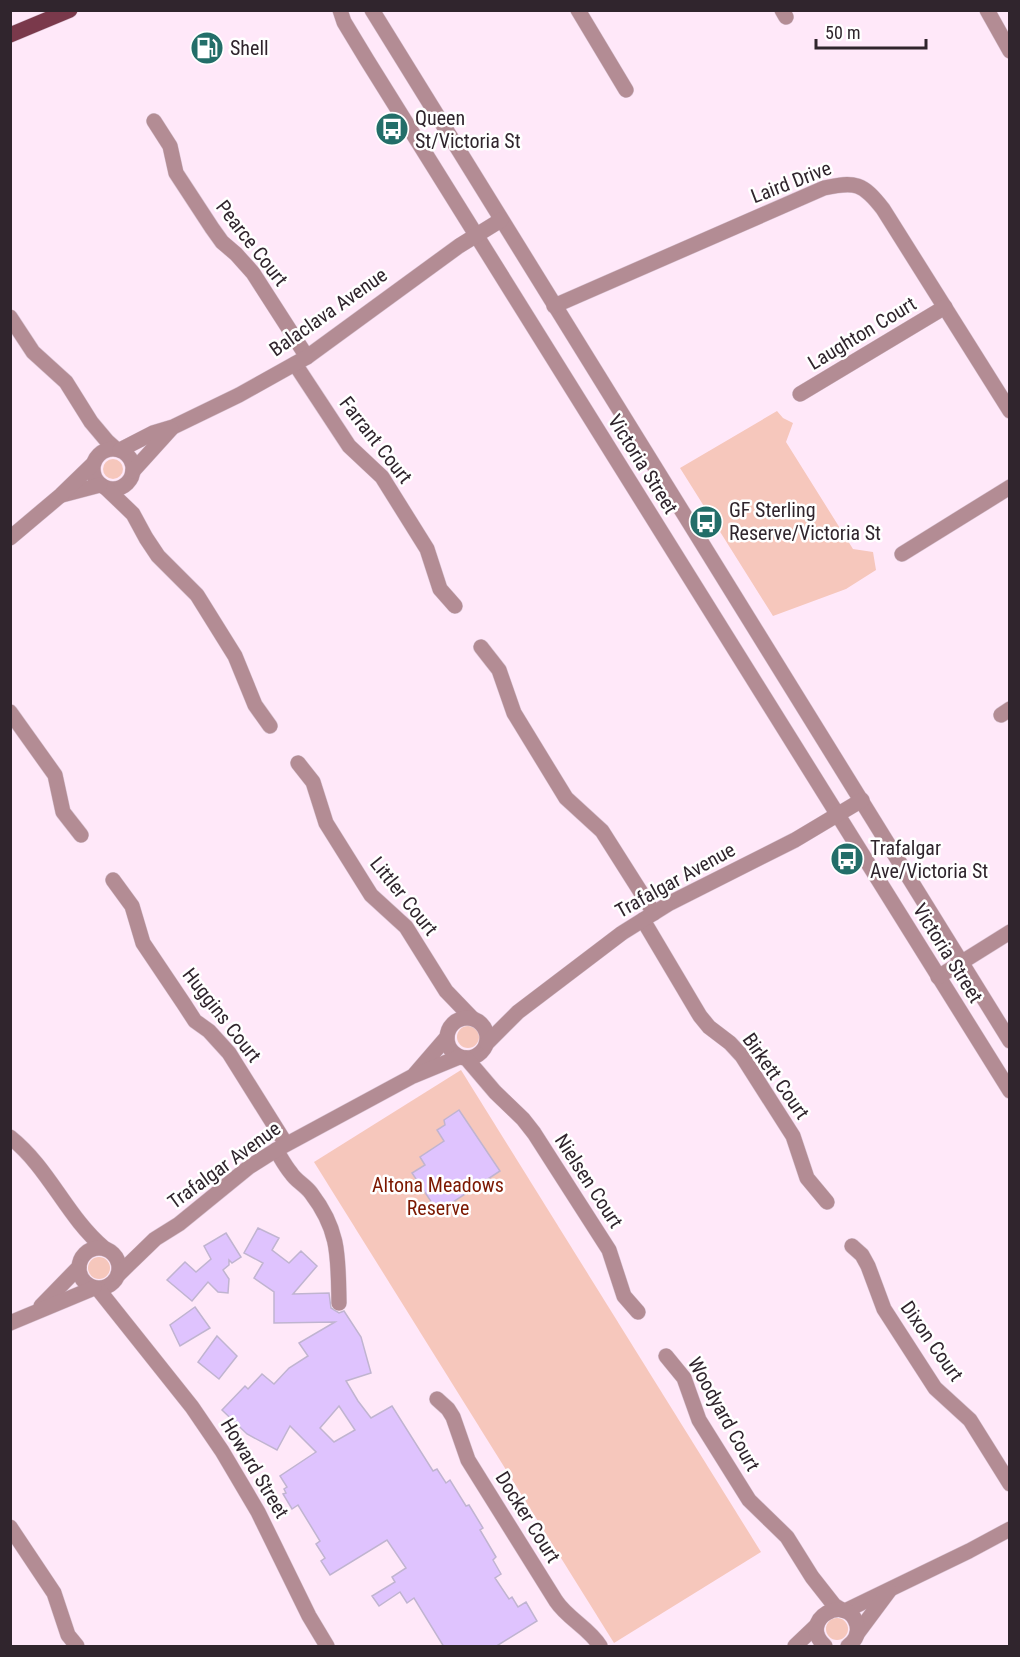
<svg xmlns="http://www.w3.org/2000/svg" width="1020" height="1657" font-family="'Roboto Condensed',sans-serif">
<rect width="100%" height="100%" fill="#ffe8f9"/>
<!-- green -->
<g fill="#f6c7bc">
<polygon points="777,411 783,418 793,423 786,442 853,549 873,552 876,570 846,589 773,616 680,468"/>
<circle cx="113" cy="469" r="10"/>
<circle cx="468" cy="1037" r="11"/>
<polygon points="461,1070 761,1552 614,1643 314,1162"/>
<circle cx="99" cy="1268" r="11"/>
<circle cx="837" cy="1629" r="11"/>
</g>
<!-- building -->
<g fill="#dfc3fe" stroke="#c0b4d0" stroke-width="1.5" fill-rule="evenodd">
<polygon points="459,1110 500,1171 438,1212 412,1173 425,1165 420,1157 444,1141 437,1130 445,1125 444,1120"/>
<path d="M258 1228 279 1238 272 1250 289 1263 301 1251 317 1266 293 1294 329 1293 331 1308 339 1313 344 1311 361 1337 371 1373 346 1381 358 1401 371 1418 392 1406 433 1471 437 1469 446 1483 450 1480 466 1506 469 1505 483 1528 480 1530 496 1557 493 1560 501 1574 495 1578 509 1599 512 1597 518 1607 526 1602 537 1621 495 1647H444L414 1598 407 1603 400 1592 379 1606 372 1596 395 1582 392 1577 406 1568 387 1540 330 1575 321 1561 325 1558 316 1544 320 1541 298 1505 292 1509 283 1494 286 1493 284 1489 287 1487 280 1476 316 1452 290 1426 277 1450 247 1434 222 1410 245 1386 248 1389 262 1374 274 1384 289 1368 308 1356 299 1343 335 1322 274 1323V1292L254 1278 263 1263 244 1253ZM339 1406 355 1430 334 1442 320 1428Z"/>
<polygon points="226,1233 241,1257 232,1263 229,1260 229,1265 223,1270 229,1279 228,1293 218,1292 208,1282 192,1301 167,1280 185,1262 196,1272 211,1259 204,1246"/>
<polygon points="195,1307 210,1328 180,1346 170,1325"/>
<polygon points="217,1336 237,1356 219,1379 198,1362"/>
</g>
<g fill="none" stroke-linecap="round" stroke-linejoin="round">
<defs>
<g id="minor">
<polyline points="340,10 344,22 367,60 1010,1091"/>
<polyline points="372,10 1010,1041"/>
<polyline points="578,10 626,90"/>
<polyline points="782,10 786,17"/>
<polyline points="987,10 1010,51"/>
<polyline points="154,121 170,146 176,173 212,228 222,242 236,254 253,273 307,357"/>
<path d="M554 306 824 188C855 181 863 183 883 209L1010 411"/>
<polyline points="10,317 33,352 66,382 91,422 107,441 116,449"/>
<polyline points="295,364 349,446 382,477 427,549 440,589 455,606"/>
<polyline points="800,394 945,307"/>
<circle cx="113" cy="469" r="20"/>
<polyline points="120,450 153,433 173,427 239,395 307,357 459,246 501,220"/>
<polyline points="133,471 171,429"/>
<polyline points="106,488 133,514 146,538 158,556 197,595 235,656 255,705 270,726"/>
<polyline points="62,495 100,485"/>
<polyline points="10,538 61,495 93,464"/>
<polyline points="902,554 1010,487"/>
<polyline points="481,647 499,670 514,713 566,798 602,831 654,913"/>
<polyline points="10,712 55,775 63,812 81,835"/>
<polyline points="1001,715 1010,709"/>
<polyline points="298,763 313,782 326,823 371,895 406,927 446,991 472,1018"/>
<polyline points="113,880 132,906 143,943 184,1004 195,1021 209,1031 229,1053 286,1144"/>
<polyline points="643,920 700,1016 709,1027 730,1043 742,1056 793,1136 807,1178 827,1202"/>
<polyline points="938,977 1010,932"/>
<circle cx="467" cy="1038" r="20"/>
<polyline points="487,1043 518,1012 622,933 670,903 795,840 862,800"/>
<polyline points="466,1058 495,1092 523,1119 534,1133 609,1250 624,1296 638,1312"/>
<polyline points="415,1074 447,1037"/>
<path d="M10 1137C50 1169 66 1216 104 1248"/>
<path d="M276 1150C281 1158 285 1166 291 1173 296 1181 305 1185 311 1193 340 1231 338 1257 339 1303"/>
<polyline points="852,1246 862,1255 868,1266 884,1309 935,1388 970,1420 1010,1484"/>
<circle cx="99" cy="1268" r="20"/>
<polyline points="119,1274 155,1239 179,1224 249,1167 276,1150 413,1076 459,1057"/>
<polyline points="98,1289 192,1407 222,1451 258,1512 309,1616 327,1646"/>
<polyline points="41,1306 79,1267"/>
<polyline points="10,1323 94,1288"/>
<polyline points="666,1356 684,1378 699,1420 749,1500 787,1537 812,1577 834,1605 842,1610"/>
<path d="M437 1399 448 1409 453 1417 468 1460 556 1601C568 1619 589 1628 600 1646"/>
<polyline points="10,1527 54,1593 68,1635 77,1646"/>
<polyline points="845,1611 969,1551 1010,1529"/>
<polyline points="857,1634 889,1591"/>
<polyline points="795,1646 817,1625"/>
<path d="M825 1646C796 1620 848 1591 857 1625 859 1634 855 1641 848 1646"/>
</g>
<polyline id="major" points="10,35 70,10"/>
</defs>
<!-- minor casing -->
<use href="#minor" stroke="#dac5d4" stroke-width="16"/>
<!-- major casing -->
<use href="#major" stroke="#dac5d4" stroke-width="16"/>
<!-- minor -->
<use href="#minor" stroke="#b38c94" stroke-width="15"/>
<!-- major -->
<use href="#major" stroke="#7a394b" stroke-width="15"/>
</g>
<!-- icons -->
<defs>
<symbol id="fuel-disc" viewBox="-11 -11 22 22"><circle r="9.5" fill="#236e69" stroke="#fff"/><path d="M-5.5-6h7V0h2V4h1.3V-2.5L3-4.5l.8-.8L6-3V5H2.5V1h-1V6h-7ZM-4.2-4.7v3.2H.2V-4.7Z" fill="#fff"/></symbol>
<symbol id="bus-disc" viewBox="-11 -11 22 22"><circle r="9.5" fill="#236e69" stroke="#fff"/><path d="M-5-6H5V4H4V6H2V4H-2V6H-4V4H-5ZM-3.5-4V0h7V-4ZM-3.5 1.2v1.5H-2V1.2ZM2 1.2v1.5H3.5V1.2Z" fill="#fff"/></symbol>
</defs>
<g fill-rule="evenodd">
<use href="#fuel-disc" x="188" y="29" width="38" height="38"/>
<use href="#bus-disc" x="373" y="110" width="38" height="38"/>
<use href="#bus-disc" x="687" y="503" width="38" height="38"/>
<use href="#bus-disc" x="828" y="840" width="38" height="38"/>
</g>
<g text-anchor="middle" stroke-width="5" stroke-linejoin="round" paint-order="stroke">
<!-- poi labels -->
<g font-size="20" fill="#30252d" stroke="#fff" text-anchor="start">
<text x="230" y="55">Shell</text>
<text x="415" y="125">Queen<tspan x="415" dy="23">St/Victoria St</tspan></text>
<text x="729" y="517">GF Sterling<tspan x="729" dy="23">Reserve/Victoria St</tspan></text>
<text x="870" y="855">Trafalgar<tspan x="870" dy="23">Ave/Victoria St</tspan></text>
</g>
<!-- street labels -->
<g font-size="20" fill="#30252d" stroke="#fff">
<text transform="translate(791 182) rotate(-21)" y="7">Laird Drive</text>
<text transform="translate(252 243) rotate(52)" y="7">Pearce Court</text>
<text transform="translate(328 312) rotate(-35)" y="7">Balaclava Avenue</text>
<text transform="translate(862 333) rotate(-31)" y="7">Laughton Court</text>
<text transform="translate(376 440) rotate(52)" y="7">Farrant Court</text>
<text transform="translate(643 464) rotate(58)" y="7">Victoria Street</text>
<text transform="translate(675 880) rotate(-29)" y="7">Trafalgar Avenue</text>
<text transform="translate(404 896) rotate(51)" y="7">Littler Court</text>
<text transform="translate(948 953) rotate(58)" y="7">Victoria Street</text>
<text transform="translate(222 1015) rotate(52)" y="7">Huggins Court</text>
<text transform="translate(776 1076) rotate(55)" y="7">Birkett Court</text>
<text transform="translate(224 1165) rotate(-36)" y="7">Trafalgar Avenue</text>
<text transform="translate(589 1181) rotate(57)" y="7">Nielsen Court</text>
<text transform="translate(932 1341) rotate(55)" y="7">Dixon Court</text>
<text transform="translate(724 1414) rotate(61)" y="7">Woodyard Court</text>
<text transform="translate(255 1468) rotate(59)" y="7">Howard Street</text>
<text transform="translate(528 1517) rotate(58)" y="7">Docker Court</text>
</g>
<!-- park labels -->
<g font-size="20" fill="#7c1801" stroke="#fff">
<text x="438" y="1192">Altona Meadows<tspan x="438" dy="23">Reserve</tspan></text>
</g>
</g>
<!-- border -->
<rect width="1020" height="1657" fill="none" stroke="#30252d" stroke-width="24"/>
<!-- scale -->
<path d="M816 39v9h110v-9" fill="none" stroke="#30252d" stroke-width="3"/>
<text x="825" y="39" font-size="18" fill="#30252d" stroke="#ffffff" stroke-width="4.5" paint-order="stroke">50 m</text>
</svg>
